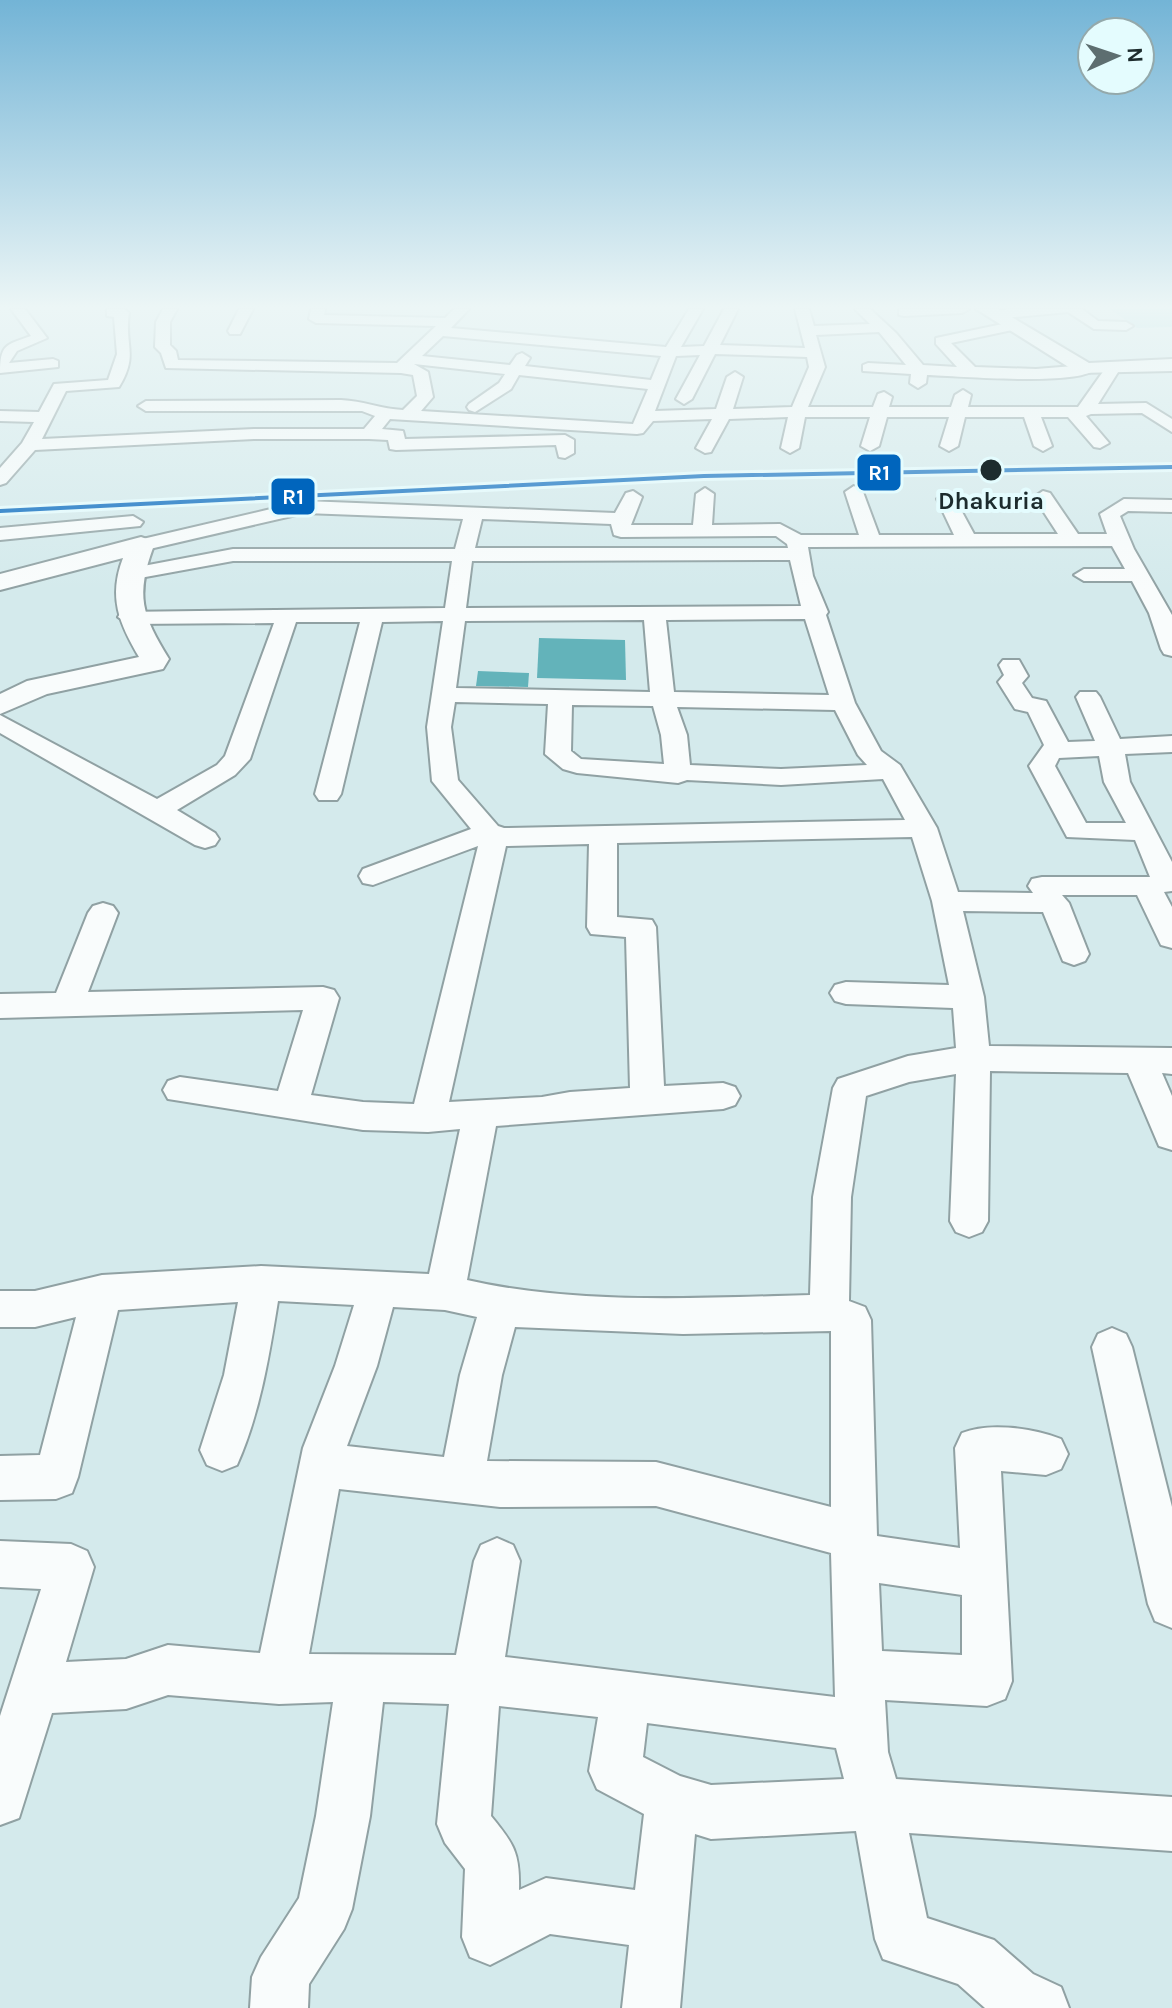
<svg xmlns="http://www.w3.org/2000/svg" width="1172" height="2008" font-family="Karla,sans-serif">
<rect width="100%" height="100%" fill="#d4eaec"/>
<!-- green -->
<polygon fill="#a5dbe0" points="1110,309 1172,309 1172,327 1137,328"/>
<!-- water -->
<g fill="#63b3ba">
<polygon points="539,638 625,640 626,680 537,678"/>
<polygon points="478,671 529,673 528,687 476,686"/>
</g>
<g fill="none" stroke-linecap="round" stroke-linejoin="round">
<defs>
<g id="minor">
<path d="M11 309H25L47 338 17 351 9 363 53 359 58 361V367L0 373C0 344 6 345 31 336Z"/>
<path d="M107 309H124L129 313C124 346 139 354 119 387L66 391 42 439 254 429H364L375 416 362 411H146L138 406 146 401 341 400C363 401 382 409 403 410L417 396 413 375 401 373 166 368 161 353 155 347 156 322 163 309H177L170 322V345L176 351 178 360 397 363 436 326 316 323 309 319 311 309H325L324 315 445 318 454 309H469L451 328 666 347 689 309H703L681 347 704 346 724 309H738L720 345 805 348 795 309H809L814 326 870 324 855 309H870L896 333 923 365 957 367 936 344V338L1012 322 1019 326 1017 329 951 343 975 367 1036 369 1086 365 1094 370C1075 386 956 376 927 375L926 383 918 388 910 383 911 374 863 371V365L868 363 906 365 879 332 816 335 825 367 808 407H873L878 394 884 392 892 397 889 407H951L955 395 963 390 971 395 968 407H1078L1107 366 1112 364 1120 369 1098 404 1146 403 1172 419V432L1142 413 1091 414 1086 416 1109 443 1100 448 1094 447 1068 417H1041L1052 446 1043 451 1034 446 1024 417H965L958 446 949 451 940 446 949 417H887L879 446 870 451 861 446 870 417H805L799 448 790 453 781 448 788 417 729 419 711 452 705 453 696 448 712 419 653 421 643 433 637 434 390 419 382 429 403 431 405 439 565 435 574 440V453L565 458 559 457 556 445 396 450 390 449 388 440 369 439H254L35 450 6 483 0 485V468L22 443 34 422 0 421V411L39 412 54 384 108 380 117 354 114 317 107 316ZM443 336 661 356 651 380 525 366 530 358 522 353 517 355 510 365 422 356ZM715 354 807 357 809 367 792 407 733 409 743 377 735 372 727 377 716 409 655 411 676 356 700 355 676 399 684 404 692 399ZM414 364 505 374 499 383 469 404 467 407 469 410 475 412 511 389 519 375 648 389 633 424 421 411 433 397 428 372Z"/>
<polygon points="239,309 253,309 240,334 230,334 228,331"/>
<polygon points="899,309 969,309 962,313 904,316 899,315"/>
<polygon points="1012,309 1082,309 1098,321 1126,322 1133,326 1126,330 1094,329 1068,312 994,319 987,315 994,311"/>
<path d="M854 486 863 492 879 535H954L937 499 946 493 955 499 974 534H1058L1034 497 1043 491 1050 493 1078 534H1107L1100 514 1124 499 1172 500V512L1128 511 1120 516 1134 549 1172 615V656L1164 654 1161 649 1149 613 1132 581H1084L1074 575 1084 569H1125L1112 546 808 547 813 576 828 612 826 615 855 703 881 751 900 765 937 828 958 892 1033 893 1028 886 1032 879 1042 877H1150L1135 840 1067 837 1029 766 1044 745 1028 712 1015 709 998 682 1004 675 999 665 1003 660H1019L1028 676 1022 683 1032 698 1046 701 1068 742 1095 741 1076 697 1080 692H1096L1100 697 1120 739 1172 736V752L1125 754 1130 782 1172 862V891L1164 892 1172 907V948L1161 945 1137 895H1062L1069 903 1089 954 1085 961 1074 965 1063 961 1043 912 963 911 984 997 989 1046 1172 1048V1074L1162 1073 1172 1096V1150L1159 1146 1128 1073 990 1071 988 1221 982 1232 969 1237 956 1232 950 1221 956 1074 909 1082 866 1096 851 1197 849 1301 865 1307 871 1320 877 1536 960 1548 955 1448 962 1433C989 1422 1034 1428 1061 1439L1068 1454 1061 1469 1046 1475 1001 1471 1012 1681 1005 1699 987 1706 885 1700 888 1752 896 1779 1172 1797V1851L909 1833 927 1918 994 1940 1033 1974 1061 1987 1069 2008H985L958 1984 883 1959 875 1939 856 1831 711 1839 695 1834 680 2008H622L629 1945 550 1934 490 1965 470 1957 462 1937 465 1869 445 1843 437 1824 449 1704 383 1702 370 1816 352 1909 344 1929 309 1984 308 2008H250L252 1977 261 1957 299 1898 316 1816 333 1702 279 1704 168 1695 126 1709 52 1713 19 1818 0 1825V1716L41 1589 0 1587V1541L71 1544 87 1551 94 1567 66 1662 126 1659 168 1645 260 1653 303 1448 335 1366 354 1305 278 1301C269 1357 260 1413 237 1465L222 1471 207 1465 200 1450 224 1375 238 1302 118 1310 78 1477 72 1493 56 1499 0 1500V1456L40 1455 76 1317 35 1327H0V1291H35L102 1275 261 1266 429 1274 460 1129 428 1132 363 1130 168 1099 163 1090 168 1081 180 1077 278 1091 303 1010 0 1018V994L56 993 88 913 93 906 103 903 113 906 118 913 88 992 323 987 334 990 339 998 311 1095 363 1102 414 1104 478 846 373 885 363 883 359 876 363 869 471 829 432 781 427 727 443 621 382 622 341 794 337 800H319L315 794 360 622H296L250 759 235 775 177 810 215 833 219 839 215 845 205 848 195 845 0 733V715L157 799 217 765 225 756 274 623 129 624 118 617 121 612 445 608 452 561H233L129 580 119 574 122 570 233 549H455L463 519 305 513 141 551 131 545 134 541 305 501 615 513 626 493 633 491 642 497 631 525H693L696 494 705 488 714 494 712 525 780 524 801 535H859L845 492ZM482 519 611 524 614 535 621 537 776 536 787 544 788 548H475ZM790 560 801 606 466 608 472 561ZM805 619 829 695 674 692 666 620ZM644 620 650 692 456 688 465 621ZM455 702 548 704 545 754 563 769 577 773 678 783 687 780 781 785 883 779 905 820 504 828 498 826 458 780 451 727ZM572 705 653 706 661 735 664 764 581 759 571 751ZM677 707 835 710 858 755 867 765 781 769 690 765 687 735ZM1099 756 1104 782 1126 823H1086L1055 766 1059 758ZM912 837 932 901 949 985 846 982 835 985 830 993 835 1001 846 1004 953 1008 956 1048 908 1056 838 1079 833 1088 813 1197 810 1295C697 1298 577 1305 467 1280L496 1126 723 1109 735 1105 740 1096 735 1087 723 1083 664 1086 656 927 652 920 617 917V843ZM589 844 587 927 591 934 626 937 630 1088 570 1092 542 1097 449 1102 506 846ZM393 1307 445 1310 477 1317 460 1375 444 1457 347 1446 377 1366ZM515 1327 683 1334 831 1331V1507L656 1462 487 1461 502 1375ZM339 1489 500 1507 656 1506 831 1553 835 1697 505 1657 520 1561 513 1545 497 1538 481 1545 474 1561 456 1655 309 1654ZM879 1583 962 1595V1655L882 1651ZM499 1706 598 1717 589 1771 597 1789 644 1814 635 1890 546 1878 519 1890C520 1853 514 1844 491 1816ZM647 1723 836 1748 844 1779 711 1785 680 1776 643 1757Z"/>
<polygon points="133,516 143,522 140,526 0,540 0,528"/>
<polygon points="1112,1328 1126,1334 1132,1347 1172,1507 1172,1628 1155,1621 1148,1604 1092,1347 1098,1334"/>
</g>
<g id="tertiary">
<polygon points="976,309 998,309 1089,363 1172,359 1172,371 1078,373"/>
<path d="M141 537 150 540 154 545C135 596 142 615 169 659L163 669 47 694 0 714V694L27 681 139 657C119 623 108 597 123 558L0 590V574Z"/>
</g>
</defs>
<!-- minor casing -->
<use href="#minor" stroke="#90a1a3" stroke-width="4"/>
<!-- tertiary casing -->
<use href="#tertiary" stroke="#90a1a3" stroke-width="4"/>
<!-- minor -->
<use href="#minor" fill="#f9fcfc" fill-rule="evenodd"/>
<!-- tertiary -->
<use href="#tertiary" fill="#f9fcfc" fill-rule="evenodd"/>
<defs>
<polygon id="rail-1" points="1172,465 1172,469 704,478 0,513 0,509 704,474"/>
</defs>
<!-- rail-1 casing -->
<use href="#rail-1" stroke="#e4fcfe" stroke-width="6"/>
<!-- rail-1 -->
<use href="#rail-1" fill="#0065bd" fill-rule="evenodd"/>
</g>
<!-- sky -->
<linearGradient id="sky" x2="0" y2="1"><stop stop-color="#73b4d6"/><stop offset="0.52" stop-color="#ecf6f6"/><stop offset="1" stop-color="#ecf6f6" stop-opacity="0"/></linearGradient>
<rect width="1172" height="590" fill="url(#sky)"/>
<!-- markers -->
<circle fill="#1d2c2e" stroke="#e4fcfe" stroke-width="3" cx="991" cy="470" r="12"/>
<g text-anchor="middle" stroke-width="8" stroke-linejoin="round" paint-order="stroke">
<!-- far-stop labels -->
<g font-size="24" font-weight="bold" fill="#1d2c2e" stroke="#e4fcfe">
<text x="991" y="509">Dhakuria</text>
</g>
</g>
<g stroke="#e4fcfe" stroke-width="3">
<rect x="856" y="453" width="46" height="39" rx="8" fill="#0065bd"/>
<rect x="270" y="477" width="46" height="39" rx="8" fill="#0065bd"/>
</g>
<g font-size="22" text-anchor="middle" font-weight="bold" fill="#fff">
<text x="879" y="480">R1</text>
<text x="293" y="504">R1</text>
</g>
<!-- north arrow -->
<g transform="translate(1116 56) rotate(87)"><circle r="38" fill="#e4fcfe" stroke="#94a9ab" stroke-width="2"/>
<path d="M0-6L14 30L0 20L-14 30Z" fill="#5d6e70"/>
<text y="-12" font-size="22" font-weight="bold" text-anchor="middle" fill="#1d2c2e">N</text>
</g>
</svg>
